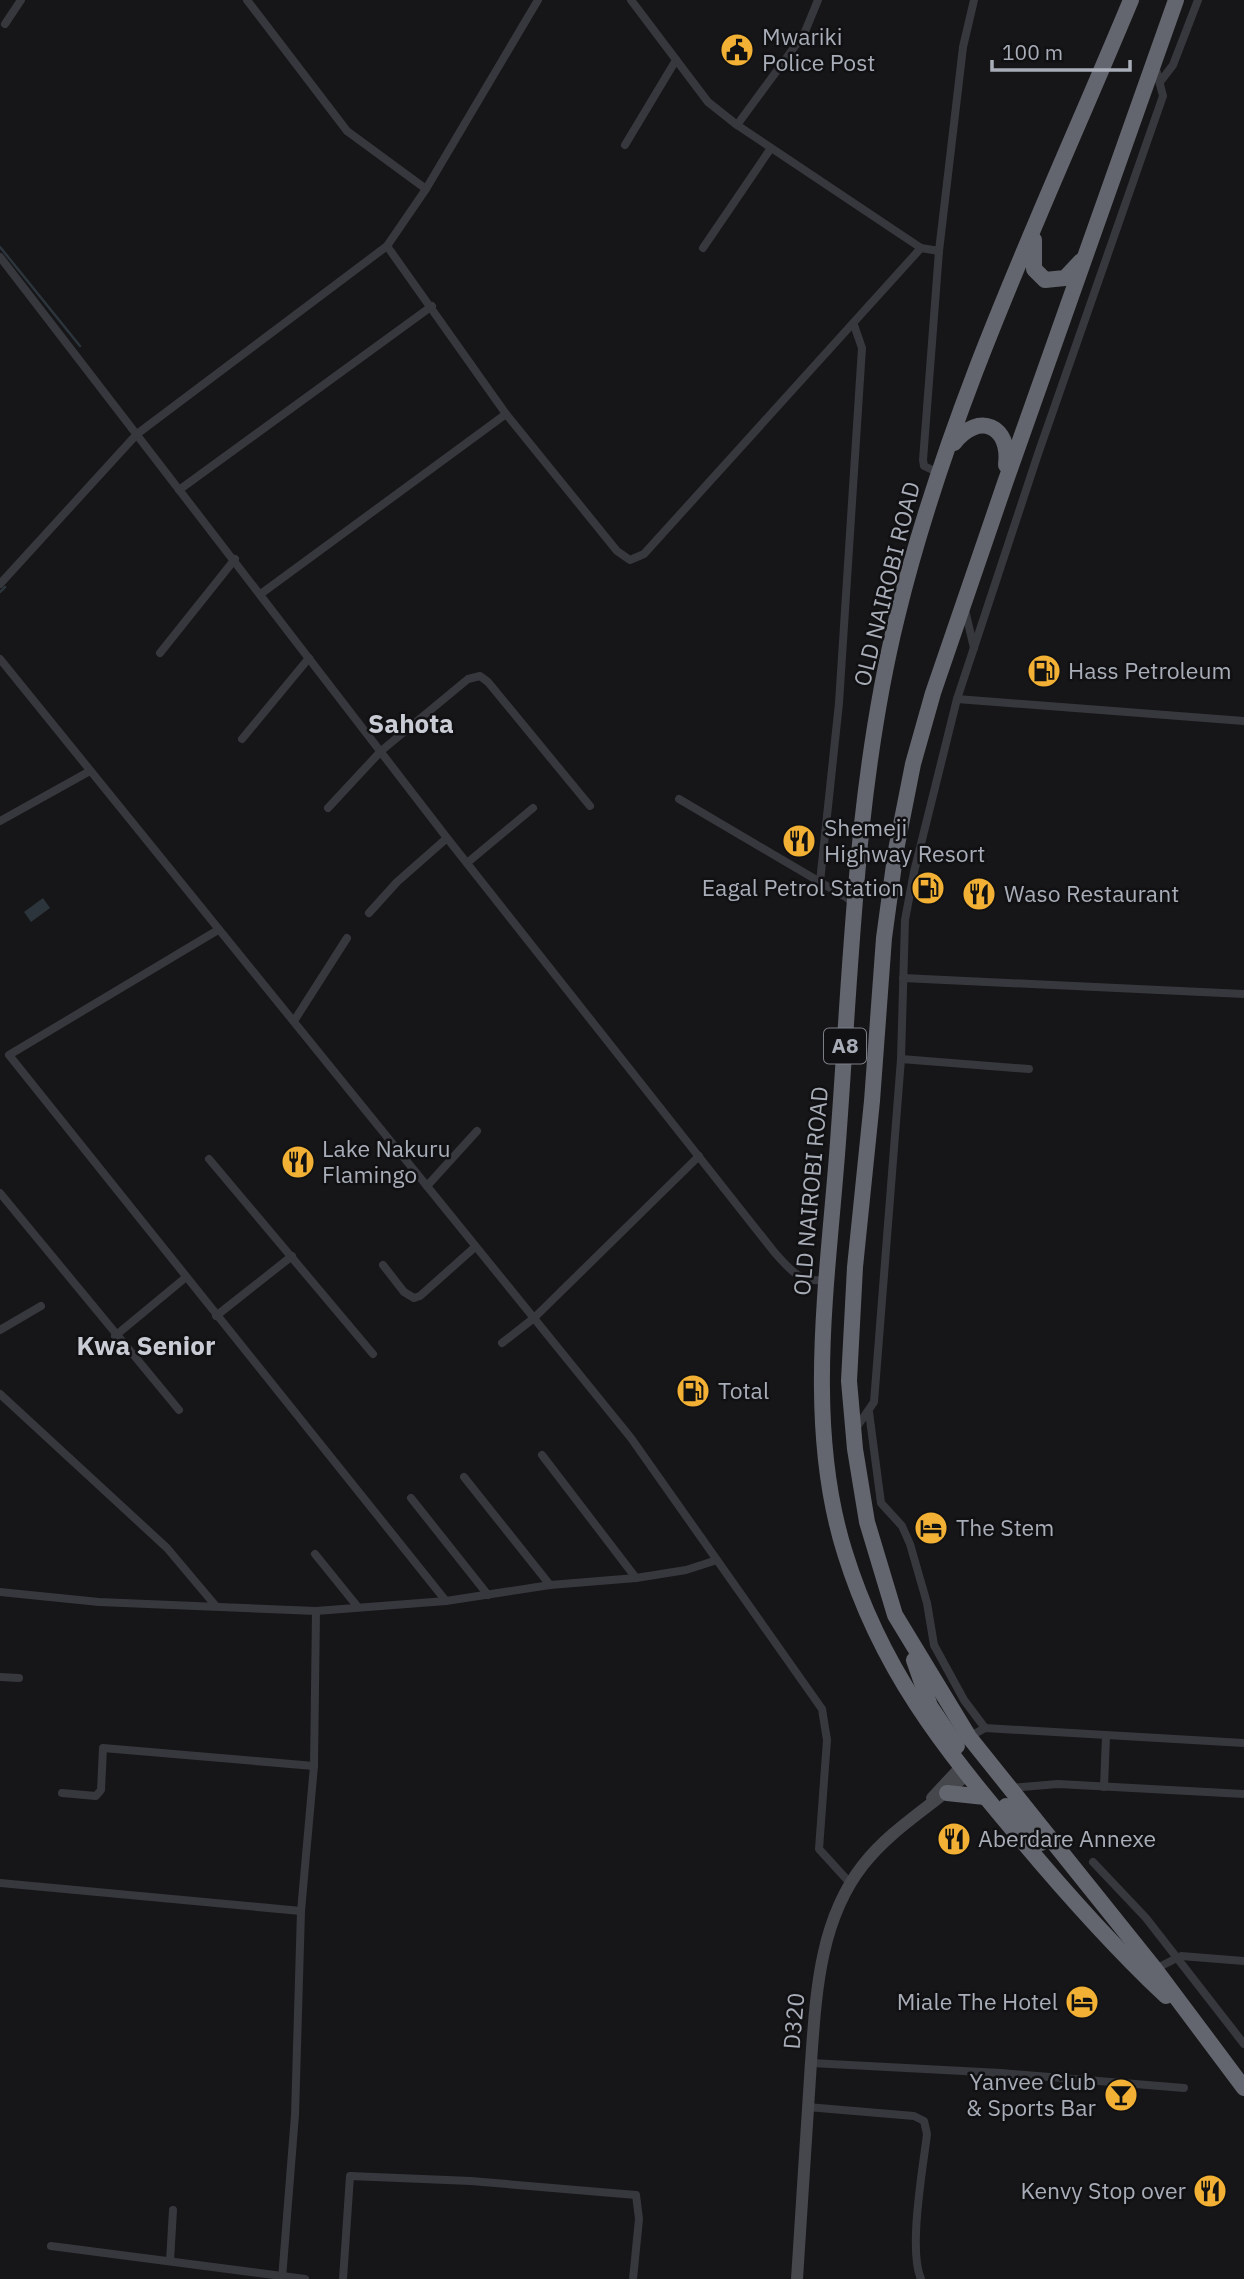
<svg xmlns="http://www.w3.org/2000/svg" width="1244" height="2279" font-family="'IBM Plex Sans',sans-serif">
<rect width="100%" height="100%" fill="#161618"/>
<!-- water -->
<polygon fill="#2c353c" points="43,898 50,908 31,922 24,912"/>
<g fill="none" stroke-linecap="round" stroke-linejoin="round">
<!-- stream -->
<g stroke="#2c353c" stroke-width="2.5">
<polyline points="0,247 80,346"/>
<polyline points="0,592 5,587"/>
</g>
<!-- street -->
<g stroke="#37383d" stroke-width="8">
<polyline points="247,0 347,131 426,189"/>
<polyline points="631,0 708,102 737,125 921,248 939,251"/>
<polyline points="5,24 21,0"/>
<polyline points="1160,82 1173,65 1198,0"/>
<polyline points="737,125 804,34 818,0"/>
<polyline points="625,145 676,60"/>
<polyline points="387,246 506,414 617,551 630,560 644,554 921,248"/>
<polyline points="703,248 771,148"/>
<path d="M0 257 447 838 775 1253C790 1270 802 1285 827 1279"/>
<polyline points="939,473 924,466 923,460 939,251 963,47 974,0"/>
<polyline points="179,490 432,306"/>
<polyline points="0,584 137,434 387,246 426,189 538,0"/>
<polyline points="262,593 506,414"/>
<polyline points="965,610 974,648"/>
<polyline points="160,653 235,559"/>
<polyline points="0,659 631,1438 822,1709 827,1740 819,1849 850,1883"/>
<polyline points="957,699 1244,721"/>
<polyline points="242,739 309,658"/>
<polyline points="679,799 854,902"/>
<polyline points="328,808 381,751 468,679 480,676 488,682 590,806"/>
<polyline points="0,821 90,771"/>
<polyline points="467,863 533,808"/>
<polyline points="820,882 839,703 862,348 854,325"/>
<polyline points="369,913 397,882 447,838"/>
<polyline points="218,930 9,1055 446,1601"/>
<polyline points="903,978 1244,994"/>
<polyline points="294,1021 347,938"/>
<polyline points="901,1059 1029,1069"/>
<polyline points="209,1159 373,1354"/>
<polyline points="427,1186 477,1131"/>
<polyline points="0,1193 179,1410"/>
<polyline points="383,1265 404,1292 414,1298 420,1296 475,1247"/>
<polyline points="216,1316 292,1256"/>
<polyline points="0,1330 41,1306"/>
<polyline points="115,1336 185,1278"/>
<polyline points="502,1343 534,1318 699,1156"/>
<polyline points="0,1394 167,1548 215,1605"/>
<polyline points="869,1412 881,1503 902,1526 910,1544 927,1603 934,1645 964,1700 985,1728"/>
<polyline points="854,1431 874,1402 901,1059 905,920 914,872 957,699 1038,454 1163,96 1155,65"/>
<polyline points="542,1455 636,1578"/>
<polyline points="464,1477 550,1585"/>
<polyline points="411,1498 488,1595"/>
<polyline points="315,1554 357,1606"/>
<polyline points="0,1592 99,1602 316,1611 446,1601 550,1585 636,1578 686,1570 717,1560"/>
<polyline points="0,1677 19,1678"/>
<polyline points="969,1737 985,1728 1244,1743"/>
<polyline points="1104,1787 1106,1736"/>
<polyline points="1009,1788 1058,1784 1244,1794"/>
<polyline points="62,1793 96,1796 101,1790 103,1748 314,1766"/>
<polyline points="1093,1862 1146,1918 1244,2044"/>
<polyline points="0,1883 301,1911"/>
<polyline points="1155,1969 1181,1956 1244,1961"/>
<polyline points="811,2063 1001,2073 1184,2088"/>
<path d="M807 2107 914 2116 924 2121 927 2134C923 2168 908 2250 921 2279"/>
<polyline points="51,2246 305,2279"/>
<polyline points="170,2261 173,2210"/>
<polyline points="282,2279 295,2115 301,1911 314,1766 316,1611"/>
<polyline points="343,2279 350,2176 471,2181 636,2195 639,2219 633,2279"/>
</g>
<!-- secondary -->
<g stroke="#45474d" stroke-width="12">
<polyline points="932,1798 960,1768"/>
<path d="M797 2279C802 2207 806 2134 811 2062 816 1995 819 1921 863 1865 892 1828 932 1806 966 1775"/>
</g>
<!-- highway -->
<g stroke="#63666e" stroke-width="16">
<path d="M1131 0C1047 202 949 403 897 617 854 792 851 976 837 1155 827 1284 805 1427 845 1553 881 1669 942 1746 1019 1837 1065 1892 1113 1946 1166 1996"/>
<polyline points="1176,0 1005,483 933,693 913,764 896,850 884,938 872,1101 855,1267 849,1381 855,1449 867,1522 895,1615 969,1737 1155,1969 1244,2088"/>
<polyline points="1034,240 1034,269 1045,280 1065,278 1081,261"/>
<path d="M954 443C979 411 1011 426 1006 465"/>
<polyline points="914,1660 930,1706 957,1746"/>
<polyline points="947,1793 985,1797"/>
<polyline points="1006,1806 1041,1843"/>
</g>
</g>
<!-- icons -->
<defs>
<symbol id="civic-disc" viewBox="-11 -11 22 22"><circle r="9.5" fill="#f2b134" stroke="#111113"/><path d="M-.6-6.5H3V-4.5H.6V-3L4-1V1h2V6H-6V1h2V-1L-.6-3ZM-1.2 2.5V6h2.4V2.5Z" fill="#111"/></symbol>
<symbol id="fuel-disc" viewBox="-11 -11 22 22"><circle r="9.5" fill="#f2b134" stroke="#111113"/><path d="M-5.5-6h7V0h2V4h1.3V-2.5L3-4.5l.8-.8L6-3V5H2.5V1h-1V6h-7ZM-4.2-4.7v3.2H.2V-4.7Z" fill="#111"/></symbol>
<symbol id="restaurant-disc" viewBox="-11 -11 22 22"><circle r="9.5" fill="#f2b134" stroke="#111113"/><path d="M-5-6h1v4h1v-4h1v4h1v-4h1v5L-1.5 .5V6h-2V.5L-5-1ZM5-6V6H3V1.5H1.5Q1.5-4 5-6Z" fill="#111"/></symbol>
<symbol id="hotel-disc" viewBox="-11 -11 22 22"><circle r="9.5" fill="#f2b134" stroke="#111113"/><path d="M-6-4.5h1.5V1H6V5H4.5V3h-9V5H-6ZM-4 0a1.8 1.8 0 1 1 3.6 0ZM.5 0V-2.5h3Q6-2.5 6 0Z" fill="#111"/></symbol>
<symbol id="bar-disc" viewBox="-11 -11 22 22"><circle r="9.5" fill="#f2b134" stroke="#111113"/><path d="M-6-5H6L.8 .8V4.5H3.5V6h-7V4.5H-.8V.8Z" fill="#111"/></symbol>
</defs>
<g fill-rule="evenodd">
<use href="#civic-disc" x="718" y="31" width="38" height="38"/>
<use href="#fuel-disc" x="1025" y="652" width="38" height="38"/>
<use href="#restaurant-disc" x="780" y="822" width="38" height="38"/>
<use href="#fuel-disc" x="909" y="869" width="38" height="38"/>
<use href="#restaurant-disc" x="960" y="875" width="38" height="38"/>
<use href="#restaurant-disc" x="279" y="1143" width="38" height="38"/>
<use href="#fuel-disc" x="674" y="1372" width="38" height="38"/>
<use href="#hotel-disc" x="912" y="1509" width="38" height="38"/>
<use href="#restaurant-disc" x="935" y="1820" width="38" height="38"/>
<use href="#hotel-disc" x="1063" y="1983" width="38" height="38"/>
<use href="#bar-disc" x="1102" y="2076" width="38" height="38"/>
<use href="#restaurant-disc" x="1191" y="2172" width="38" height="38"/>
</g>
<g text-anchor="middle" stroke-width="5" stroke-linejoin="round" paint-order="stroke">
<!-- shield labels -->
<rect fill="#111113" stroke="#7b7e86" stroke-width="2" x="824" y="1028.5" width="42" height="35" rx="5"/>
<g font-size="21" font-weight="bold" fill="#a8adb8">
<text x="845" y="1053">A8</text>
</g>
<!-- poi labels -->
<g font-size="23" fill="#a8adb8" stroke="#111113" text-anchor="start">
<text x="762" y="45">Mwariki<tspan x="762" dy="26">Police Post</tspan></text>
<text x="1068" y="679">Hass Petroleum</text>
<text x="824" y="836">Shemeji<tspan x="824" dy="26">Highway Resort</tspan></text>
<text x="904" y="896" text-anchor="end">Eagal Petrol Station</text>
<text x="1004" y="902">Waso Restaurant</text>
<text x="322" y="1157">Lake Nakuru<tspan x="322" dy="26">Flamingo</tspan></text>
<text x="718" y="1399">Total</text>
<text x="956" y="1536">The Stem</text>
<text x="978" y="1847">Aberdare Annexe</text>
<text x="1058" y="2010" text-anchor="end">Miale The Hotel</text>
<text x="1096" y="2090" text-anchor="end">Yanvee Club<tspan x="1096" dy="26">&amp; Sports Bar</tspan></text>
<text x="1186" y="2199" text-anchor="end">Kenvy Stop over</text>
</g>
<!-- street labels -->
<g font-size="23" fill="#a8adb8" stroke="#111113">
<text transform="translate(887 584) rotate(-76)" y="8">OLD NAIROBI ROAD</text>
<text transform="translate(811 1191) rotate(-85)" y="8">OLD NAIROBI ROAD</text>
<text transform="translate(794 2021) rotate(-85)" y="8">D320</text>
</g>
<!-- quarter labels -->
<g font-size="26" font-weight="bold" fill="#c9ccd4" stroke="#111113">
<text x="411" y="733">Sahota</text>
<text x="146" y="1355">Kwa Senior</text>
</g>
</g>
<!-- scale -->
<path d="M992 60v10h138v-10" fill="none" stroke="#a8adb8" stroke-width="3.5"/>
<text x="1002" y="60" font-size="21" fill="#a8adb8" stroke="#111113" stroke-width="5" paint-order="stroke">100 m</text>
</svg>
